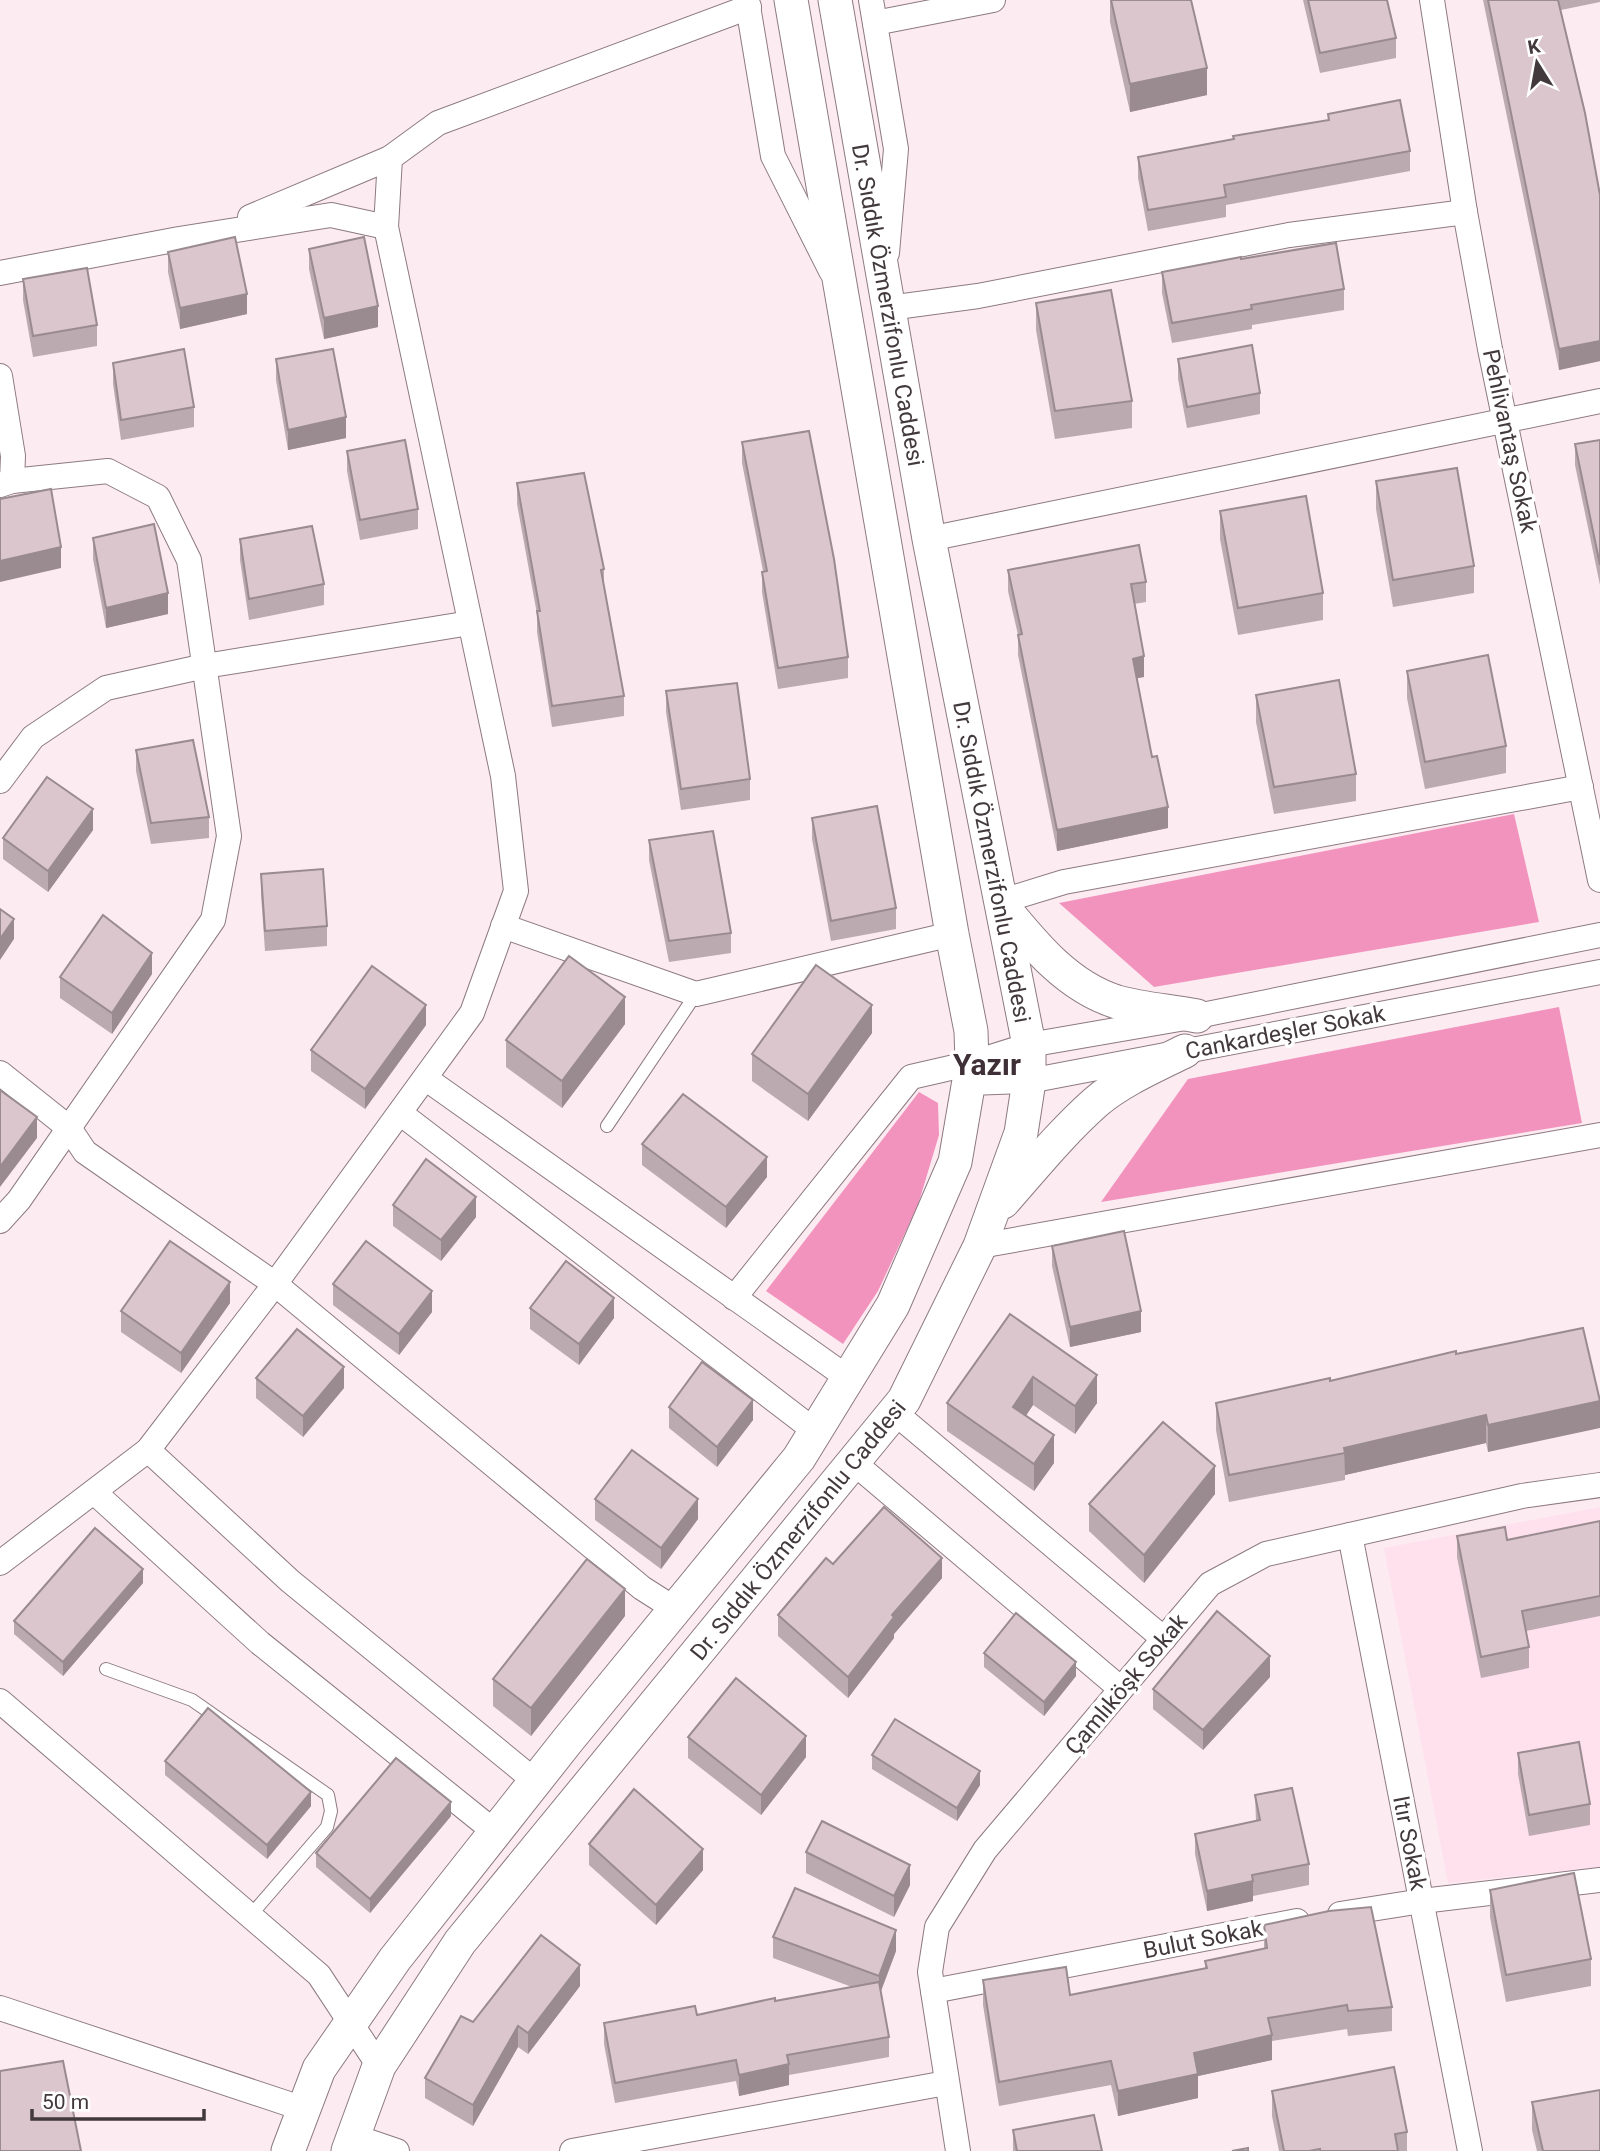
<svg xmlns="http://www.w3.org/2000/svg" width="1600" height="2151" font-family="Roboto,sans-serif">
<rect width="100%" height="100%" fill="#fdebf2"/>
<!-- built -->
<polygon fill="#ffe1ed" points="1600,1507 1600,1867 1448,1883 1384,1548"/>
<!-- forest -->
<g fill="#f293be">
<polygon points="1514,814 1539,922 1154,987 1059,903"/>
<polygon points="1559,1007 1582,1123 1101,1202 1188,1079"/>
<polygon points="919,1092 938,1103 939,1135 918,1205 878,1291 843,1344 766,1291"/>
</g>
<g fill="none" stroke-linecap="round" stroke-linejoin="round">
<defs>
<g id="service">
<polyline points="607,1126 696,994"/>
<polyline points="106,1669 192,1700 328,1795 331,1811 327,1827 250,1916"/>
</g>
<g id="minor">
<polyline points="747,0 773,156 831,271"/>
<polyline points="871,0 896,149 887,253"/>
<polyline points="1432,0 1465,212 1490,349 1600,880"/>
<polyline points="875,23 993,0"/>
<polyline points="250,217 390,158"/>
<polyline points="0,273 179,239 331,215 386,227"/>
<polyline points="889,308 978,296 1289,235 1465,212"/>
<polyline points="0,376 13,456 12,481 0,485"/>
<polyline points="929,539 1600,401"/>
<polyline points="0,781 33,737 106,688 205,666 470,623"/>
<polyline points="999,902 1064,882 1581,787"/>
<polyline points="503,926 696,994 952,934"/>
<polyline points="0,1073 69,1128 85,1152 275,1284 642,1588 675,1609"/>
<polyline points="425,1078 848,1378"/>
<polyline points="969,1083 1029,1081 1600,972"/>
<polyline points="400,1113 815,1431"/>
<polyline points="0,1221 19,1200 213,920 229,836 189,560 158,497 108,471 12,481"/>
<polyline points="980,1246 1600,1135"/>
<polyline points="734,1298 911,1077 972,1063 1029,1045 1197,1016 1600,935"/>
<polyline points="894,1412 1164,1639"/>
<polyline points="148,1450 290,1581 535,1781"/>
<polyline points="853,1462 1121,1689"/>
<polyline points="94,1492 260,1643 495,1832"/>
<polyline points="1350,1535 1470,2151"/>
<polyline points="0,1563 148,1450 275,1284 472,1013 516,891 503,776 386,227 390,158 438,123 749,7"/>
<polyline points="0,1701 319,1975 379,2066"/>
<polyline points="1340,1914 1422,1901 1600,1880"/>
<polyline points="933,1991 1297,1921"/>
<polyline points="0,2008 304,2109"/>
<polyline points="353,2136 397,2151"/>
<polyline points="572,2151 946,2083"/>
<polyline points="958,2151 930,1972 937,1927 985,1850 1210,1584 1266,1554 1522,1496 1600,1485"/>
</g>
<g id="secondary">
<path d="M1003 907C1034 945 1068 987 1117 1002 1142 1009 1171 1011 1197 1016"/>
<path d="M1003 1202C1033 1168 1062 1132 1096 1102 1120 1081 1157 1065 1185 1051"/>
<polyline points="288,2151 319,2069 395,1959 568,1740 799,1458 893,1305 955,1162 972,1063 971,1031 952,934 791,0"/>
<polyline points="348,2151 379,2066 460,1942 904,1400 980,1246 1021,1133 1029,1081 1029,1045 929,539 835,0"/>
</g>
</defs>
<!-- service casing -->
<use href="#service" stroke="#8d7a82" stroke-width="14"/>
<!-- minor casing -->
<use href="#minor" stroke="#8d7a82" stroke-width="26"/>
<!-- secondary casing -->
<use href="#secondary" stroke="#8d7a82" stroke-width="35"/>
<!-- service -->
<use href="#service" stroke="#fff" stroke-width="12"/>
<!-- minor -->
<use href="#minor" stroke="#fff" stroke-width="24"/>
<!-- secondary -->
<use href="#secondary" stroke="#fff" stroke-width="33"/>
</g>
<!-- wall -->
<g fill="#bcaab1">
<polygon points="1110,0 1191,0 1207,95 1130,112 1110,22"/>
<polygon points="1303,0 1387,0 1396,38 1396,58 1320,73"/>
<polygon points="1483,0 1600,0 1600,2 1561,10 1600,195 1600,361 1559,370"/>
<polygon points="1328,114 1410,151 1410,171 1226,205 1226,217 1148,231 1138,178 1138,157 1233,139 1328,120"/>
<polygon points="309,249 378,327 324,339 309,269"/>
<polygon points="168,252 247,314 180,329 168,272"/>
<polygon points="1241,259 1344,289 1344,310 1252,325 1252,329 1172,343 1162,293 1162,272"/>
<polygon points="23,279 97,325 97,346 33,357 23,300"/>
<polygon points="1036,303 1132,401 1132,428 1055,439 1036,330"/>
<polygon points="276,359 346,438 288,450 276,380"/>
<polygon points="1178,359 1260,393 1260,414 1187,428 1178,379"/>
<polygon points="113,363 194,407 194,427 121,440 113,384"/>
<polygon points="1600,440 1600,585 1575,465 1575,444"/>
<polygon points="742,442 848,657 848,678 778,689 762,592 762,572 763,571 742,463"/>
<polygon points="347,451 418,509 418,529 360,540 347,471"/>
<polygon points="1376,481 1474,566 1474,593 1393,607 1376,509"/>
<polygon points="517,483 604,569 604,588 624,696 624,716 552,727 537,632 537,614 517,504"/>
<polygon points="1220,511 1323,593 1323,620 1238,635 1220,539"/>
<polygon points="93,538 168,614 106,628 93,559"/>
<polygon points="240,539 324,584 324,605 249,620 240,560"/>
<polygon points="1008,570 1146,582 1146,602 1134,604 1144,677 1137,678 1152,757 1168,828 1057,851 1018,655 1018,635 1008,591"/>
<polygon points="1407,671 1506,746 1506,773 1425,789 1407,698"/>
<polygon points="666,691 750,779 750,800 681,810 666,712"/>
<polygon points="1256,695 1356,774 1356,801 1274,814 1256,722"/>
<polygon points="136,750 209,817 209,838 151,844 136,771"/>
<polygon points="812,818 896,908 896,929 831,941 812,839"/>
<polygon points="93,830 48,892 3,859 3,838"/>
<polygon points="649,840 731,933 731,953 669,962 649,860"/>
<polygon points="261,874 327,926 327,946 265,951 261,894"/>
<polygon points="152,974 112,1034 60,998 60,977"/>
<polygon points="625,1024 562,1108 506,1067 506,1040"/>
<polygon points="426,1025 365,1109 311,1071 311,1050"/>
<polygon points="872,1033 808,1121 752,1081 752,1054"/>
<polygon points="642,1144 767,1177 726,1228 642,1165"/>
<polygon points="393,1205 476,1217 441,1261 393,1226"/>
<polygon points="1052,1246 1141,1332 1070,1347 1052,1266"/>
<polygon points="333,1284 432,1312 399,1355 333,1305"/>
<polygon points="230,1303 181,1373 121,1332 121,1311"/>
<polygon points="530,1308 614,1318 579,1365 530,1329"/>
<polygon points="1010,1314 1097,1403 1075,1434 1033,1405 1026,1416 1054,1463 1034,1491 947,1431 947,1403"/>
<polygon points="1583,1328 1488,1452 1486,1443 1345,1475 1345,1480 1229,1502 1216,1430 1216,1403 1330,1381 1456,1354"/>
<polygon points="256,1378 344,1388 303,1437 256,1398"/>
<polygon points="669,1407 753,1420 717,1467 669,1428"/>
<polygon points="1215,1494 1144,1583 1089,1531 1089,1504"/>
<polygon points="595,1499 698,1519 661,1569 595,1520"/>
<polygon points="1600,1521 1600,1616 1526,1631 1529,1647 1529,1668 1481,1678 1457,1557 1457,1536 1507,1540"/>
<polygon points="833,1564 942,1578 894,1634 894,1638 848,1698 778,1636 778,1615"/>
<polygon points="143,1583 63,1676 14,1634 14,1621"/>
<polygon points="625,1616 531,1736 493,1706 493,1679"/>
<polygon points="984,1653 1076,1676 1044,1716 984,1667"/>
<polygon points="1270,1677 1203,1750 1153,1709 1153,1689"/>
<polygon points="688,1737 806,1757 761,1815 688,1758"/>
<polygon points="1518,1753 1590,1804 1590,1825 1529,1836 1518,1774"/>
<polygon points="872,1755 980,1785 957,1821 872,1769"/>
<polygon points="165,1761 311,1806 267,1859 165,1775"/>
<polygon points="1255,1795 1309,1864 1309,1885 1253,1896 1253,1901 1207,1911 1195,1854 1195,1834 1256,1821"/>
<polygon points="451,1816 370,1913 316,1867 316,1853"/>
<polygon points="589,1844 703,1870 656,1925 589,1865"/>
<polygon points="806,1852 910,1885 894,1917 806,1873"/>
<polygon points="1490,1890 1591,1959 1591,1986 1506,2002 1490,1917"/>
<polygon points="1264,1925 1392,2007 1392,2031 1348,2036 1347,2029 1272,2041 1272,2060 1198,2076 1198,2098 1118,2116 1111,2085 999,2106 983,2005 983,1980 1070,1995 1205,1968 1205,1961 1264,1949"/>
<polygon points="773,1937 896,1951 881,1991 889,2037 889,2057 789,2075 789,2085 739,2096 736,2081 615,2103 604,2044 604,2023 697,2015 852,1987 773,1958"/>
<polygon points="580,1986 528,2054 518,2047 473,2126 425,2098 425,2078 473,2022"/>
<polygon points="1272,2091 1407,2132 1407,2151 1279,2151 1272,2116"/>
<polygon points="1532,2102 1600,2151 1537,2151 1532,2130"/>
<polygon points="1013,2130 1102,2151 1013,2151"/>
</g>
<!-- shaded-wall -->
<g fill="#998b90">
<polygon points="1207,68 1207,95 1130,112 1130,84"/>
<polygon points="247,294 247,314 180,329 180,308"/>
<polygon points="378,306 378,327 324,339 324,318"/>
<polygon points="1600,341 1600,361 1559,370 1559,349"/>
<polygon points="346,417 346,438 288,450 288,430"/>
<polygon points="61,547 61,568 0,582 0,561"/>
<polygon points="168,593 168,614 106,628 106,608"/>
<polygon points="1144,656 1144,677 1133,679 1133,659"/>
<polygon points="1168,807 1168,828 1057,851 1057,830"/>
<polygon points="93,809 93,830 48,892 48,871"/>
<polygon points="14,919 14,939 0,960 0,939"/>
<polygon points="152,953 152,974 112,1034 112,1013"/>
<polygon points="625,997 625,1024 562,1108 562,1081"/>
<polygon points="426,1005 426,1025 365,1109 365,1089"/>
<polygon points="872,1005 872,1033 808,1121 808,1094"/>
<polygon points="37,1117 37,1138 0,1187 0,1167"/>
<polygon points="767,1157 767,1177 726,1228 726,1207"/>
<polygon points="476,1197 476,1217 441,1261 441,1240"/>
<polygon points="230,1282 230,1303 181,1373 181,1353"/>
<polygon points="432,1291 432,1312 399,1355 399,1334"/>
<polygon points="614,1298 614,1318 579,1365 579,1344"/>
<polygon points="1141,1311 1141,1332 1070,1347 1070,1327"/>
<polygon points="344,1367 344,1388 303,1437 303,1416"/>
<polygon points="1097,1375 1097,1403 1075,1434 1075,1406"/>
<polygon points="1033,1377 1033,1405 1013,1434 1013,1407"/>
<polygon points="753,1400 753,1420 717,1467 717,1447"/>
<polygon points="1600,1401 1600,1428 1488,1452 1488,1425"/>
<polygon points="1486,1415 1486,1443 1345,1475 1344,1448"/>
<polygon points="1054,1435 1054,1463 1034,1491 1034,1464"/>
<polygon points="1215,1466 1215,1494 1144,1583 1144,1555"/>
<polygon points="698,1499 698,1519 661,1569 661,1548"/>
<polygon points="942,1558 942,1578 894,1634 894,1638 848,1698 848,1677 892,1615"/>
<polygon points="143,1569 143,1583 63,1676 63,1662"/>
<polygon points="625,1589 625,1616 531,1736 531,1708"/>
<polygon points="1270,1656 1270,1677 1203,1750 1203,1730"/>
<polygon points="1076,1662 1076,1676 1044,1716 1044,1702"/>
<polygon points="806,1736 806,1757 761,1815 761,1795"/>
<polygon points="980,1771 980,1785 957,1821 957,1808"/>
<polygon points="311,1792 311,1806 267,1859 267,1845"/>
<polygon points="451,1802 451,1816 370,1913 370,1899"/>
<polygon points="703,1849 703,1870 656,1925 656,1905"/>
<polygon points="910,1865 910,1885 894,1917 894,1896"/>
<polygon points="1253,1881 1253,1901 1207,1911 1207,1891"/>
<polygon points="896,1930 896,1951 879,1996 879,1976"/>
<polygon points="580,1965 580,1986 528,2054 528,2033"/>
<polygon points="518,2026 518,2047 473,2126 473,2105"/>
<polygon points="1272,2035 1272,2060 1198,2076 1198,2098 1118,2116 1118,2091 1194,2053"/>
<polygon points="789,2064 789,2085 739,2096 739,2075"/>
</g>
<!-- building -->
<g fill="#dbc6ce" stroke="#998b90" stroke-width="2">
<polygon points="1111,0 1191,0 1207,68 1130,84"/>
<polygon points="1308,0 1387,0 1396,38 1320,53"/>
<polygon points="1488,0 1558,0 1585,113 1600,195 1600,341 1559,349"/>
<polygon points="1400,100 1410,151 1224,185 1226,197 1148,210 1138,157 1234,139 1233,136 1329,120 1328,114"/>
<polygon points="235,237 247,294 180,308 168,252"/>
<polygon points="364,237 378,306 324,318 309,249"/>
<polygon points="1336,243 1344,289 1251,305 1252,309 1172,323 1162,272 1241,257 1241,259"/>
<polygon points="87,268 97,325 33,336 23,279"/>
<polygon points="1111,290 1132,401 1055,411 1036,303"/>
<polygon points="1252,345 1260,393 1187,407 1178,359"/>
<polygon points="184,349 194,407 121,420 113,363"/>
<polygon points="333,349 346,417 288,430 276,359"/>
<polygon points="809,431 834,559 848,657 778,668 762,572 767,571 742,442"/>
<polygon points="405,440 418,509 360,520 347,451"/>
<polygon points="1600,440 1600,565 1575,444"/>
<polygon points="1457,468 1474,566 1393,580 1376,481"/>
<polygon points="584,473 604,569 601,570 624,696 552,706 537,611 540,611 517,483"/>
<polygon points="51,489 61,547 0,561 0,499"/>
<polygon points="1306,496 1323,593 1238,608 1220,511"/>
<polygon points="154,524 168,593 106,608 93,538"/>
<polygon points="312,526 324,584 249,599 240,539"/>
<polygon points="1139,545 1146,582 1131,584 1144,656 1133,659 1152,757 1157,756 1168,807 1057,830 1018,635 1022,634 1008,570"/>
<polygon points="1488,655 1506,746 1425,762 1407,671"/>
<polygon points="1339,680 1356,774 1274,787 1256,695"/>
<polygon points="737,683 750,779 681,789 666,691"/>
<polygon points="193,740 209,817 151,823 136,750"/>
<polygon points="47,777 93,809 48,871 3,838"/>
<polygon points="877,806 896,908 831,921 812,818"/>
<polygon points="713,831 731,933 669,941 649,840"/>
<polygon points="323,869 327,926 265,931 261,874"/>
<polygon points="0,909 14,919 0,939"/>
<polygon points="103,915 152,953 112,1013 60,977"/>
<polygon points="569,956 625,997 562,1081 506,1040"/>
<polygon points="816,965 872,1005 808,1094 752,1054"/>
<polygon points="372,966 426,1005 365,1089 311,1050"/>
<polygon points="0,1090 37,1117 0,1167"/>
<polygon points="683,1094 767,1157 726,1207 642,1144"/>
<polygon points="426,1159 476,1197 441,1240 393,1205"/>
<polygon points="1124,1231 1141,1311 1070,1327 1052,1246"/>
<polygon points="170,1241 230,1282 181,1353 121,1311"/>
<polygon points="366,1241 432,1291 399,1334 333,1284"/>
<polygon points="566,1261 614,1298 579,1344 530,1308"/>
<polygon points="1010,1314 1097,1375 1075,1406 1033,1377 1013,1407 1054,1435 1034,1464 947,1403"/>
<polygon points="1583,1328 1600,1401 1488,1425 1486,1415 1344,1448 1345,1453 1229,1475 1216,1403 1330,1378 1330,1381 1456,1351 1456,1354"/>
<polygon points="297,1329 344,1367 303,1416 256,1378"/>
<polygon points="702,1362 753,1400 717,1447 669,1407"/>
<polygon points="1163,1422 1215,1466 1144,1555 1089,1504"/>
<polygon points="632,1450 698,1499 661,1548 595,1499"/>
<polygon points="884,1507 942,1558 892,1615 894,1617 848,1677 778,1615 826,1558 833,1564"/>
<polygon points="1600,1521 1600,1596 1522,1611 1529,1647 1481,1657 1457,1536 1505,1527 1507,1540"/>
<polygon points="95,1528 143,1569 63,1662 14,1621"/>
<polygon points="587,1559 625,1589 531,1708 493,1679"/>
<polygon points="1217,1611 1270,1656 1203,1730 1153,1689"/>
<polygon points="1016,1613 1076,1662 1044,1702 984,1653"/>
<polygon points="736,1678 806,1736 761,1795 688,1737"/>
<polygon points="208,1708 311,1792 267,1845 165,1761"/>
<polygon points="895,1719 980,1771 957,1808 872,1755"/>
<polygon points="1579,1742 1590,1804 1529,1815 1518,1753"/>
<polygon points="396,1758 451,1802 370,1899 316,1853"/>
<polygon points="1292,1788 1309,1864 1252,1875 1253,1881 1207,1891 1195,1834 1260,1820 1255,1795"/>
<polygon points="634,1789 703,1849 656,1905 589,1844"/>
<polygon points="822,1821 910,1865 894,1896 806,1852"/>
<polygon points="1574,1873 1591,1959 1506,1975 1490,1890"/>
<polygon points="795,1888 896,1930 879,1976 773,1937"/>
<polygon points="1371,1907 1392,2007 1348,2011 1347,2005 1268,2018 1272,2035 1194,2053 1198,2074 1118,2091 1111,2061 999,2082 983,1980 1066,1967 1070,1995 1207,1968 1205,1961 1267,1948 1264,1925 1329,1911"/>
<polygon points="541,1935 580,1965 528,2033 518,2026 473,2105 425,2078 461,2016 473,2022"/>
<polygon points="879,1982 889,2037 787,2055 789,2064 739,2075 736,2060 615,2083 604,2023 695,2006 697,2015 775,1998 775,2001"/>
<polygon points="63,2061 81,2151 0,2151 0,2071"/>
<polygon points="1394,2067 1407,2132 1395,2134 1398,2151 1320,2151 1320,2149 1309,2151 1284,2151 1272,2091"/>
<polygon points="1600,2090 1600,2151 1543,2151 1532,2102"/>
<polygon points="1094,2115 1102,2151 1017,2151 1013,2130"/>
<polygon points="1248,2148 1248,2151 1232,2151"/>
</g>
<g text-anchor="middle" stroke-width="7" stroke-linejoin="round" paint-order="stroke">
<!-- street labels -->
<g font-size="23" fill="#42393d" stroke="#fff">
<text transform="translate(888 305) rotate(80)" y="8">Dr. Sıddık Özmerzifonlu Caddesi</text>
<text transform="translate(1510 441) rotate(78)" y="8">Pehlivantaş Sokak</text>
<text transform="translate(992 862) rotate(79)" y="8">Dr. Sıddık Özmerzifonlu Caddesi</text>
<text transform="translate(1285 1032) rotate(-11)" y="8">Cankardeşler Sokak</text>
<text transform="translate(798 1530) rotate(-51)" y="8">Dr. Sıddık Özmerzifonlu Caddesi</text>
<text transform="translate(1126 1684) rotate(-50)" y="8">Çamlıköşk Sokak</text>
<text transform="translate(1410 1843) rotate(79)" y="8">Itır Sokak</text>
<text transform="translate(1203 1939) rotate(-11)" y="8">Bulut Sokak</text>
</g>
<!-- district labels -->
<g font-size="30" font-weight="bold" fill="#3f2f36" stroke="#fff">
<text x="987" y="1075">Yazır</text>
</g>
</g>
<!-- north arrow -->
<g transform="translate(1537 63) rotate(349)" stroke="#ffffff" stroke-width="5" paint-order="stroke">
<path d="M0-5L12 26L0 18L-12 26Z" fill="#42393d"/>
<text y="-10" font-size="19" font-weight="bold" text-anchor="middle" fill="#42393d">K</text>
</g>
<!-- scale -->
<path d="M32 2109v10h172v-10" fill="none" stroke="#42393d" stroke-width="3.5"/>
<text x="42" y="2109" font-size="21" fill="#42393d" stroke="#ffffff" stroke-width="5" paint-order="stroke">50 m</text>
</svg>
